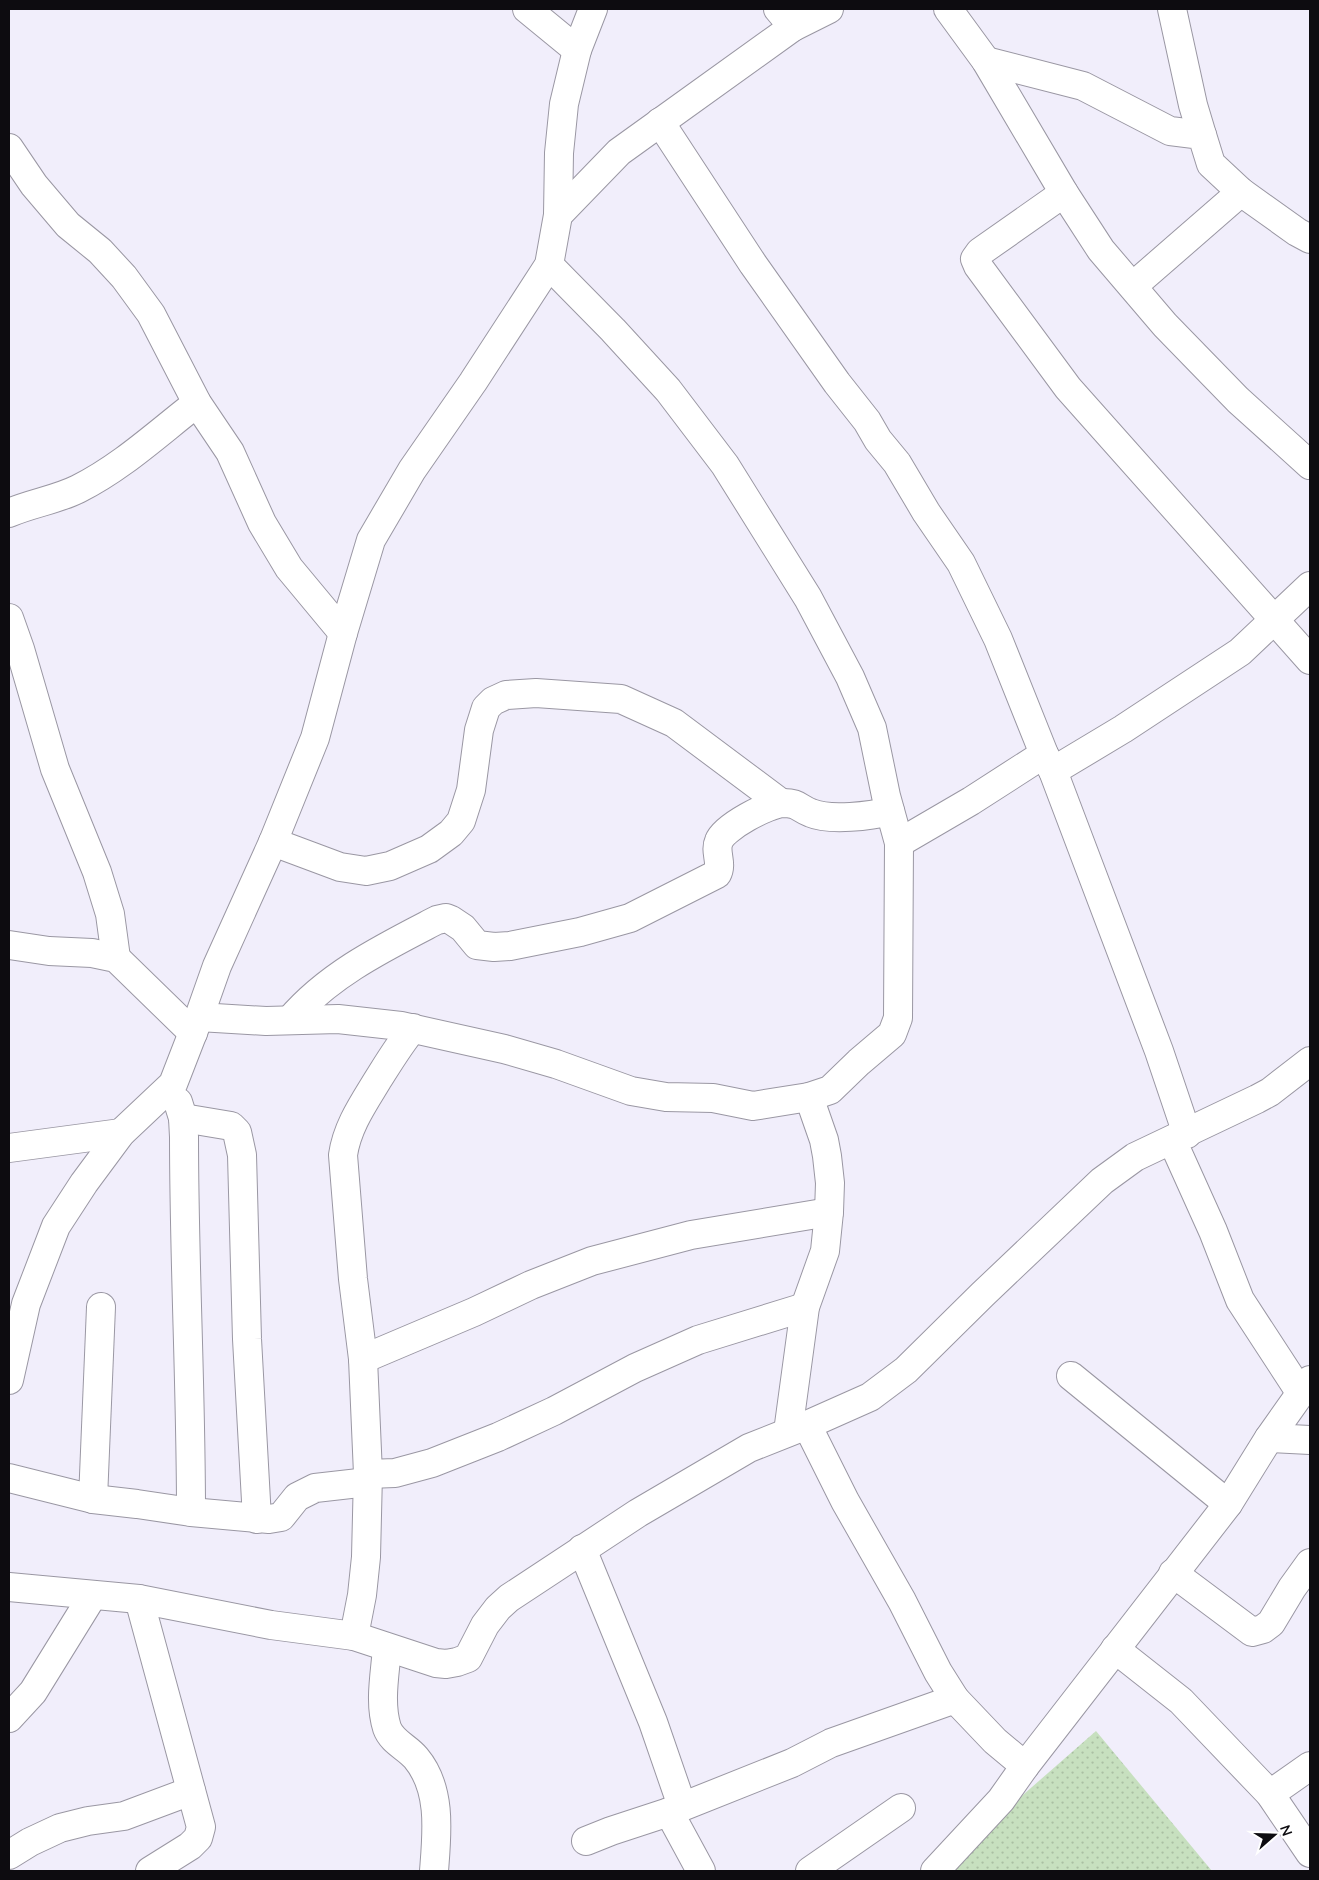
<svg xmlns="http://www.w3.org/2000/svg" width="1319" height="1880" font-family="'Nunito Sans',sans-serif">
<defs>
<pattern id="grass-dots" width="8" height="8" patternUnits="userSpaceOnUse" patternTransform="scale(1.25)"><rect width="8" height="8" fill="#c7e0bf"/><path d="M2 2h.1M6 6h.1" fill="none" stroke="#aabfa3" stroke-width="1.8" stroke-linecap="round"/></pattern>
</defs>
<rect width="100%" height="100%" fill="#f1eefb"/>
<!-- grass -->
<polygon fill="url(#grass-dots)" points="1096,1731 1212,1871 936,1871"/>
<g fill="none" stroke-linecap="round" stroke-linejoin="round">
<defs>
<g id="minor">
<polyline points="527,9 577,50"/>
<polyline points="778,9 793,27"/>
<polyline points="948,9 986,61 1064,193 1101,250 1165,325 1238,400 1310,465"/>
<polyline points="1172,9 1193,105 1202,135"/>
<polyline points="986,61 1083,86 1170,131 1202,135 1211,164 1241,192 1297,232 1310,239"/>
<polyline points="660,122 753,264 837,383 867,421 878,440 897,463 926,512 961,563 998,639 1044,754 1053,771 1159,1051 1187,1134"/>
<polyline points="9,148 34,185 68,225 100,251 124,277 151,314 197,403 230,452 262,523 289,568 343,633"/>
<polyline points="1064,193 980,252 975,259 978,266 1068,388 1310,660"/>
<polyline points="558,215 619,152 793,27 829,9"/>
<polyline points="1133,286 1241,192"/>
<path d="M9 513C32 503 56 500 78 489 122 467 158 433 197 403"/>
<polyline points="9,618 20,649 55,769 97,872 110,914 116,958"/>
<polyline points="1053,771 1123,729 1240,652 1310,586"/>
<polyline points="273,842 340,867 366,871 390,866 429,849 451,833 461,821 471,790 479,730 486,708 493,701 506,695 536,693 621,699 674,723 781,803"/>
<polyline points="899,843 971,801 1044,754"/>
<polyline points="9,945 49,951 92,953 116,958 193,1033"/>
<polyline points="199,1017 266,1021 338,1019 401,1026 504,1049 556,1064 631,1091 666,1097 713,1098 753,1106 809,1097 830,1090 859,1062 892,1034 898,1018 899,843 886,796 872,728 850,677 808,598 725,465 668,390 613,330 549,265"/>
<path d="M290 1020C329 974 385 947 437 920L446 918 451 920 463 928 477 945 494 947 510 946 580 932 630 918 717 874C723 863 714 852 719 841 724 827 768 804 783 803 799 803 798 808 811 813 830 821 871 816 890 811"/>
<path d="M178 1102 183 1118 184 1137C184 1262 191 1387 191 1512"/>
<polyline points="183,1118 231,1126 237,1132 242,1155 247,1339 257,1519"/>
<polyline points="1172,1140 1213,1231 1240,1300 1300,1392"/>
<polyline points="9,1148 121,1133"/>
<polyline points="363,1359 474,1312 531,1285 592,1261 691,1235 829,1212"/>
<polyline points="1071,1376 1228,1504"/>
<polyline points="9,1380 26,1304 56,1226 84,1183 121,1133 173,1084 199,1017 217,966 273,842 315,738 343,633 371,540 412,470 473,382 549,265 558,215 559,153 564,104 577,50 593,9"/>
<polyline points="807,1425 845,1501 902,1601 938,1672 955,1699 995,1741 1025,1766 1228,1504 1269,1438 1310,1380"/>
<polyline points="788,1432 805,1307 825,1251 829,1212 830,1183 827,1156 824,1140 809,1097"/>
<polyline points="1269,1438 1310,1440"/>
<polyline points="368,1474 395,1473 432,1463 498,1437 554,1411 635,1368 698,1340 805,1307"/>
<polyline points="9,1478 93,1499 137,1504 191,1512 269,1519 281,1517 297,1497 315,1488 368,1482"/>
<polyline points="93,1499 101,1307"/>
<polyline points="582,1549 653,1722 682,1806"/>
<polyline points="1173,1573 1252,1632 1263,1629 1271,1623 1292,1588 1310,1563"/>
<polyline points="9,1587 139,1599 271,1625 354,1636 436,1663 446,1664 457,1662 468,1658 485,1625 498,1608 509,1598 638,1513 749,1448 807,1425 870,1397 906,1370 983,1294 1102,1181 1135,1157 1257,1099 1270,1092 1310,1061"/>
<polyline points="139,1599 201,1827 198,1838 190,1846 150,1871"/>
<path d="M354 1636 362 1595 366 1557 368 1474 363 1359 353 1279 343 1155C347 1127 363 1104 377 1081 389 1062 399 1045 413 1028"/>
<path d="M387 1648C385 1674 379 1703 387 1728 392 1742 407 1747 416 1758 442 1789 437 1833 434 1871"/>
<polyline points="1115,1649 1181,1701 1270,1794 1310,1853"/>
<polyline points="9,1718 33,1692 93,1595"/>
<polyline points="1270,1794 1310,1766"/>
<polyline points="669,1812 701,1871"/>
<polyline points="586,1841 611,1831 669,1812 792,1763 831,1743 955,1699"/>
<polyline points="9,1855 30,1842 60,1828 88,1821 124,1816 191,1791"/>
<polyline points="810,1871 901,1808"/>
<polyline points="935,1871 1001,1800 1025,1766"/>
</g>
</defs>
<!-- minor casing -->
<use href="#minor" stroke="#9a97a3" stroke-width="30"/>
<!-- minor -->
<use href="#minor" stroke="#fff" stroke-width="28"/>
</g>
<!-- border -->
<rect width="1319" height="1880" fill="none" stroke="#0d0c10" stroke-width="20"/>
<!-- north arrow -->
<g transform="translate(1274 1835) rotate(70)" stroke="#ffffff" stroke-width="4" paint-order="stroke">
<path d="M0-4L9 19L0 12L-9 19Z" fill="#0d0c10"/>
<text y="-8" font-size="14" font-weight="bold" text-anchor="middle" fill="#0d0c10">N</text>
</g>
</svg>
